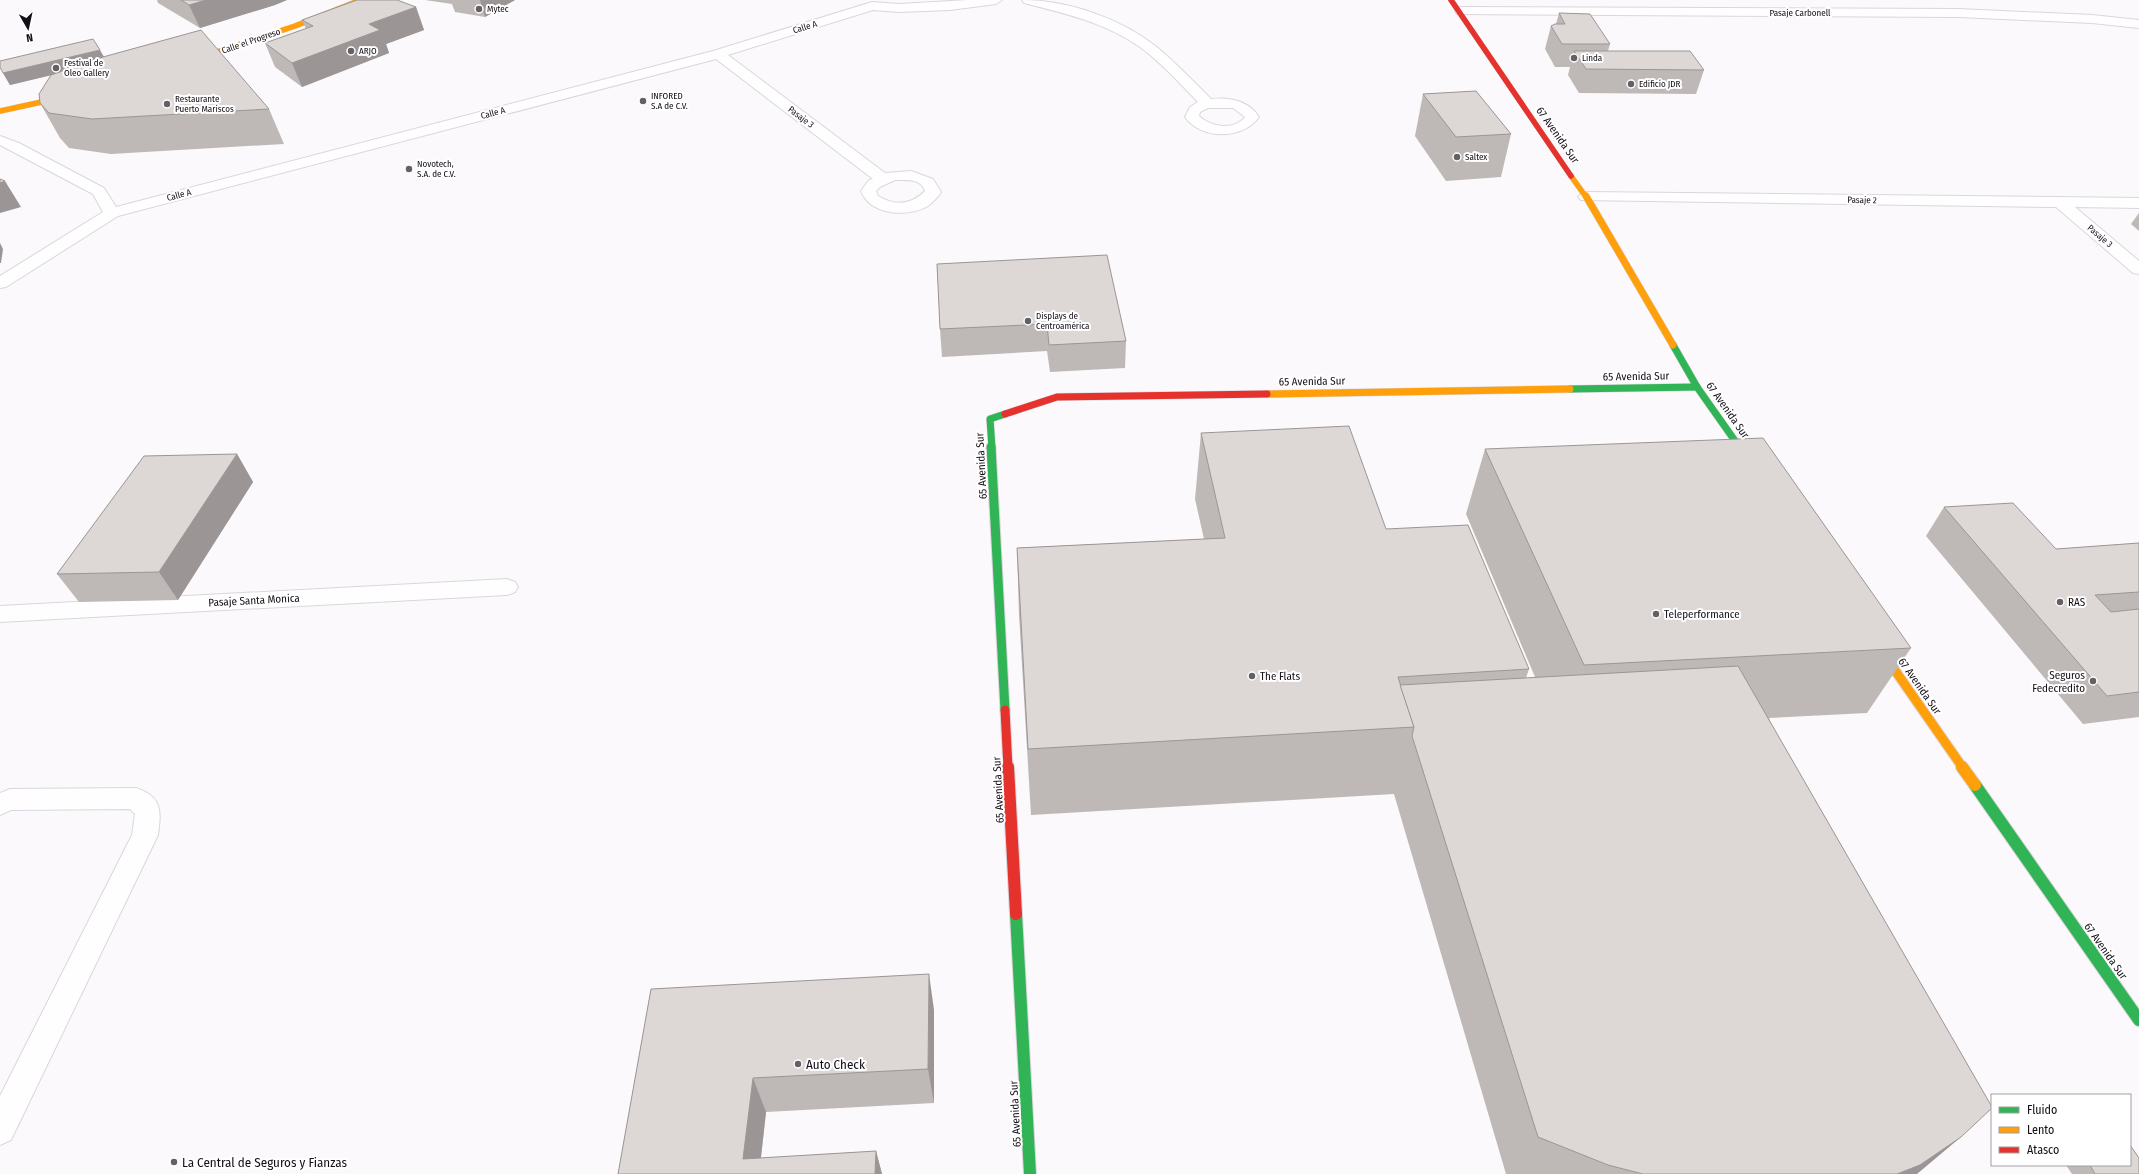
<svg xmlns="http://www.w3.org/2000/svg" width="2139" height="1174" font-family="'Fira Sans Condensed',sans-serif">
<rect width="100%" height="100%" fill="#fbf9fc"/>
<g fill="none" stroke-linecap="round" stroke-linejoin="round">
<defs>
<path id="lane" d="M136 788C163 797 161 812 158 835L11 1140 0 1145V1096L132 835 135 814 130 809 11 810 0 815V793L10 789Z"/>
<g id="street">
<path d="M968 0H1002L996 4 950 10 899 12 873 10 728 55 885 173 911 171 933 179 941 192C938 197 932 203 928 206 907 218 870 215 861 191L869 180 873 179 716 59 118 216 6 287 0 288V276L103 212 93 194 0 145V136L19 143 104 188 116 207 713 51 872 2 899 4ZM895 180C906 180 921 178 925 191 911 205 895 206 878 196L876 191 880 187Z"/>
<path d="M1022 0C1069 0 1122 19 1158 48 1177 64 1194 82 1211 99 1230 97 1249 101 1259 117 1243 140 1201 140 1185 117L1190 107 1198 102C1179 83 1162 63 1140 47 1106 23 1064 13 1024 3ZM1208 108H1233L1245 117C1234 131 1211 127 1199 116L1200 112Z"/>
<polygon points="1461,7 1959,9 2092,15 2139,20 2139,28 2092,23 1959,17 1457,14 1455,11 1457,8"/>
<polygon points="1586,192 2139,198 2139,208 2075,207 2139,261 2139,274 2133,273 2056,207 1581,200 1578,197 1581,194"/>
<polygon points="507,579 515,582 518,587 515,592 507,595 0,622 0,606"/>
</g>
<g id="fast-far2">
<polyline points="1673,345 1697,387 1740,448"/>
<polyline points="1570,389 1697,387"/>
<polyline points="992,448 990,419 1005,414"/>
</g>
<g id="fast-far1">
<polyline points="991,447 1005,710"/>
<polyline points="1739,447 1751,464"/>
</g>
<g id="fast">
<polyline points="1975,785 2139,1020"/>
<polyline points="1016,914 1030,1174"/>
</g>
<g id="slow-far3">
<polyline points="190,61 295,26 361,0"/>
<polyline points="0,111 69,96"/>
<polyline points="1571,176 1586,197"/>
</g>
<g id="slow-far2">
<polyline points="1586,196 1673,345"/>
<polyline points="1267,394 1570,389"/>
</g>
<polyline id="slow-far1" points="1878,646 1963,768"/>
<polyline id="slow" points="1962,767 1975,785"/>
<polyline id="jam-far3" points="1451,0 1571,176"/>
<polyline id="jam-far2" points="1005,414 1057,397 1267,394"/>
<polyline id="jam-far1" points="1005,710 1008,768"/>
<polyline id="jam" points="1008,767 1016,914"/>
</defs>
<!-- lane casing -->
<use href="#lane" stroke="#dbd6dd" stroke-width="2"/>
<!-- street casing -->
<use href="#street" stroke="#dbd6dd" stroke-width="2"/>
<!-- fast-far2 casing -->
<use href="#fast-far2" stroke="#dbd6dd" stroke-width="8"/>
<!-- fast-far1 casing -->
<use href="#fast-far1" stroke="#dbd6dd" stroke-width="11"/>
<!-- fast casing -->
<use href="#fast" stroke="#dbd6dd" stroke-width="14"/>
<!-- slow-far3 casing -->
<use href="#slow-far3" stroke="#dbd6dd" stroke-width="6"/>
<!-- slow-far2 casing -->
<use href="#slow-far2" stroke="#dbd6dd" stroke-width="8"/>
<!-- slow-far1 casing -->
<use href="#slow-far1" stroke="#dbd6dd" stroke-width="11"/>
<!-- slow casing -->
<use href="#slow" stroke="#dbd6dd" stroke-width="14"/>
<!-- jam-far3 casing -->
<use href="#jam-far3" stroke="#dbd6dd" stroke-width="6"/>
<!-- jam-far2 casing -->
<use href="#jam-far2" stroke="#dbd6dd" stroke-width="8"/>
<!-- jam-far1 casing -->
<use href="#jam-far1" stroke="#dbd6dd" stroke-width="11"/>
<!-- jam casing -->
<use href="#jam" stroke="#dbd6dd" stroke-width="14"/>
<!-- lane -->
<use href="#lane" fill="#fefeff" fill-rule="evenodd"/>
<!-- street -->
<use href="#street" fill="#fefeff" fill-rule="evenodd"/>
<!-- fast-far2 -->
<use href="#fast-far2" stroke="#30b455" stroke-width="7"/>
<!-- fast-far1 -->
<use href="#fast-far1" stroke="#30b455" stroke-width="9"/>
<!-- fast -->
<use href="#fast" stroke="#30b455" stroke-width="12"/>
<!-- slow-far3 -->
<use href="#slow-far3" stroke="#ff9f0a" stroke-width="5.5"/>
<!-- slow-far2 -->
<use href="#slow-far2" stroke="#ff9f0a" stroke-width="7"/>
<!-- slow-far1 -->
<use href="#slow-far1" stroke="#ff9f0a" stroke-width="9"/>
<!-- slow -->
<use href="#slow" stroke="#ff9f0a" stroke-width="12"/>
<!-- jam-far3 -->
<use href="#jam-far3" stroke="#e5322d" stroke-width="5.5"/>
<!-- jam-far2 -->
<use href="#jam-far2" stroke="#e5322d" stroke-width="7"/>
<!-- jam-far1 -->
<use href="#jam-far1" stroke="#e5322d" stroke-width="9"/>
<!-- jam -->
<use href="#jam" stroke="#e5322d" stroke-width="12"/>
</g>
<!-- wall -->
<g fill="#beb9b7">
<polygon points="157,0 287,0 275,5 200,28 158,3"/>
<polygon points="425,0 515,0 485,17 455,12 452,4"/>
<polygon points="416,7 424,30 386,44 389,53 302,87 275,67 265,43 306,29 302,20"/>
<polygon points="1559,13 1610,44 1608,51 1704,70 1696,94 1579,93 1568,75 1570,67 1555,67 1545,49 1551,26 1556,24"/>
<polygon points="104,57 269,109 284,144 111,154 69,148 60,138 40,103 51,75 10,85 3,73"/>
<polygon points="1423,94 1511,134 1501,177 1446,181 1415,136"/>
<polygon points="2139,213 2139,231 2131,224"/>
<polygon points="937,264 1126,341 1125,368 1050,372 1047,351 942,357 940,329"/>
<polygon points="1201,433 1386,529 1529,669 1526,678 1535,677 1466,514 1485,449 1911,648 1867,713 1769,718 1917,1174 1506,1174 1394,794 1031,815 1019,615 1017,548 1204,539 1195,499"/>
<polygon points="237,454 253,482 178,600 79,602 57,574"/>
<polygon points="1944,507 2056,549 2139,543 2139,717 2083,724 1926,536"/>
<polygon points="651,989 934,1010 934,1103 766,1112 761,1158 876,1151 882,1174 618,1174"/>
<polygon points="2066,1165 2130,1165 2139,1174 2072,1174"/>
</g>
<!-- shaded-wall -->
<g fill="#9b9695">
<polygon points="206,0 287,0 275,5 200,28 189,5"/>
<polygon points="480,0 515,0 485,17"/>
<polygon points="416,7 424,30 386,44 389,53 302,87 292,63 369,24"/>
<polygon points="100,50 107,62 10,85 3,73"/>
<polygon points="5,181 21,207 0,213 0,183"/>
<polygon points="0,243 3,249 1,263 0,263"/>
<polygon points="237,454 253,482 178,600 159,572"/>
<polygon points="929,974 934,1010 934,1103 928,1069"/>
<polygon points="753,1078 766,1112 759,1174 743,1159"/>
<polygon points="1961,1137 1917,1174 1897,1174"/>
<polygon points="876,1151 882,1174 875,1174"/>
</g>
<!-- building -->
<g fill="#ddd7d5" stroke="#9b9695">
<polygon points="181,0 206,0 189,5"/>
<polygon points="357,0 397,0 416,7 369,24 380,30 292,63 265,43 313,26 302,20"/>
<polygon points="1559,13 1590,14 1610,44 1562,44 1551,26 1555,24 1565,24"/>
<polygon points="201,30 269,109 92,119 49,113 40,103 39,94 51,75 103,57"/>
<polygon points="93,39 100,50 3,73 0,67 0,61"/>
<polygon points="1574,51 1690,51 1704,70 1586,69"/>
<polygon points="1476,91 1511,134 1456,137 1423,94"/>
<polygon points="0,179 5,181 0,183"/>
<polygon points="1107,255 1126,341 1049,345 1047,324 940,329 937,264"/>
<polygon points="1349,426 1386,529 1468,525 1529,669 1398,677 1414,727 1028,749 1017,548 1225,538 1201,433"/>
<polygon points="1763,438 1911,648 1584,665 1485,449"/>
<polygon points="237,454 159,572 57,574 144,456"/>
<polygon points="2013,503 2056,549 2139,543 2139,592 2095,595 2111,612 2139,609 2139,692 2107,696 1944,507"/>
<polygon points="1738,666 1992,1107 1992,1108 1961,1137 1920,1165 1897,1174 1643,1174 1608,1165 1538,1137 1412,736 1414,727 1400,685"/>
<polygon points="929,974 928,1069 753,1078 743,1159 876,1151 875,1174 618,1174 651,989"/>
<polygon points="2130,1145 2139,1158 2139,1174 2095,1174 2090,1165 2130,1165"/>
</g>
<!-- markers -->
<g fill="#656066" stroke="#fff" stroke-width="1.5">
<circle cx="479" cy="9" r="4"/>
<circle cx="351" cy="51" r="4"/>
<circle cx="1574" cy="58" r="4"/>
<circle cx="56" cy="68" r="4"/>
<circle cx="1631" cy="84" r="4"/>
<circle cx="643" cy="101" r="4"/>
<circle cx="167" cy="104" r="4"/>
<circle cx="1457" cy="157" r="4"/>
<circle cx="409" cy="169" r="4"/>
<circle cx="1028" cy="321" r="4"/>
<circle cx="2060" cy="602" r="4"/>
<circle cx="1656" cy="614" r="4"/>
<circle cx="1252" cy="676" r="4"/>
<circle cx="2093" cy="681" r="4"/>
<circle cx="798" cy="1064" r="4"/>
<circle cx="174" cy="1162" r="4"/>
</g>
<g text-anchor="middle" stroke-width="4" stroke-linejoin="round" paint-order="stroke">
<!-- far-poi labels -->
<g font-size="9" fill="#140e16" stroke="#fff" text-anchor="start">
<text x="487" y="12">Mytec</text>
<text x="359" y="54">ARJO</text>
<text x="1582" y="61">Linda</text>
<text x="64" y="66">Festival de<tspan x="64" dy="10">Oleo Gallery</tspan></text>
<text x="1639" y="87">Edificio JDR</text>
<text x="651" y="99">INFORED<tspan x="651" dy="10">S.A de C.V.</tspan></text>
<text x="175" y="102">Restaurante<tspan x="175" dy="10">Puerto Mariscos</tspan></text>
<text x="1465" y="160">Saltex</text>
<text x="417" y="167">Novotech,<tspan x="417" dy="10">S.A. de C.V.</tspan></text>
<text x="1036" y="319">Displays de<tspan x="1036" dy="10">Centroamérica</tspan></text>
</g>
<!-- far-street labels -->
<g font-size="9" fill="#140e16" stroke="#fff">
<text x="1800" y="16">Pasaje Carbonell</text>
<text transform="translate(805 27) rotate(-17)" y="3">Calle A</text>
<text transform="translate(251 41) rotate(-19)" y="3">Calle el Progreso</text>
<text transform="translate(493 113) rotate(-15)" y="3">Calle A</text>
<text transform="translate(801 117) rotate(37)" y="3">Pasaje 3</text>
<text transform="translate(179 195) rotate(-15)" y="3">Calle A</text>
<text transform="translate(1862 200) rotate(1)" y="3">Pasaje 2</text>
<text transform="translate(2100 236) rotate(40)" y="3">Pasaje 3</text>
</g>
<!-- street labels -->
<g font-size="11" fill="#140e16" stroke="#fff">
<text transform="translate(1558 135) rotate(55)" y="4">67 Avenida Sur</text>
<text transform="translate(1636 376) rotate(-1)" y="4">65 Avenida Sur</text>
<text transform="translate(1312 381) rotate(-1)" y="4">65 Avenida Sur</text>
<text transform="translate(1728 410) rotate(55)" y="4">67 Avenida Sur</text>
<text transform="translate(981 466) rotate(-93)" y="4">65 Avenida Sur</text>
<text transform="translate(254 600) rotate(-3)" y="4">Pasaje Santa Monica</text>
<text transform="translate(1920 686) rotate(55)" y="4">67 Avenida Sur</text>
<text transform="translate(998 790) rotate(-93)" y="4">65 Avenida Sur</text>
<text transform="translate(2106 951) rotate(55)" y="4">67 Avenida Sur</text>
<text transform="translate(1015 1114) rotate(-93)" y="4">65 Avenida Sur</text>
</g>
<!-- poi labels -->
<g font-size="11" fill="#140e16" stroke="#fff" text-anchor="start">
<text x="2068" y="606">RAS</text>
<text x="1664" y="618">Teleperformance</text>
<text x="2085" y="679" text-anchor="end">Seguros<tspan x="2085" dy="13">Fedecredito</tspan></text>
<text x="1260" y="680">The Flats</text>
</g>
<!-- near-poi labels -->
<g font-size="13" fill="#140e16" stroke="#fff" text-anchor="start">
<text x="806" y="1069">Auto Check</text>
<text x="182" y="1167">La Central de Seguros y Fianzas</text>
</g>
</g>
<!-- legend -->
<rect x="1991" y="1094" width="140" height="72" fill="#ffffff" stroke="#a19fa2"/>
<rect x="1999" y="1107" width="20" height="6" fill="#30b455" stroke="#a19fa2"/>
<text x="2027" y="1114" font-size="12" fill="#140e16">Fluido</text>
<rect x="1999" y="1127" width="20" height="6" fill="#ff9f0a" stroke="#a19fa2"/>
<text x="2027" y="1134" font-size="12" fill="#140e16">Lento</text>
<rect x="1999" y="1147" width="20" height="6" fill="#e5322d" stroke="#a19fa2"/>
<text x="2027" y="1154" font-size="12" fill="#140e16">Atasco</text>
<!-- north arrow -->
<g transform="translate(28 28) rotate(171)" stroke="#ffffff" stroke-width="3" paint-order="stroke">
<path d="M0-3L7 15L0 10L-7 15Z" fill="#140e16"/>
<text y="-6" font-size="11" font-weight="bold" text-anchor="middle" fill="#140e16">N</text>
</g>
</svg>
